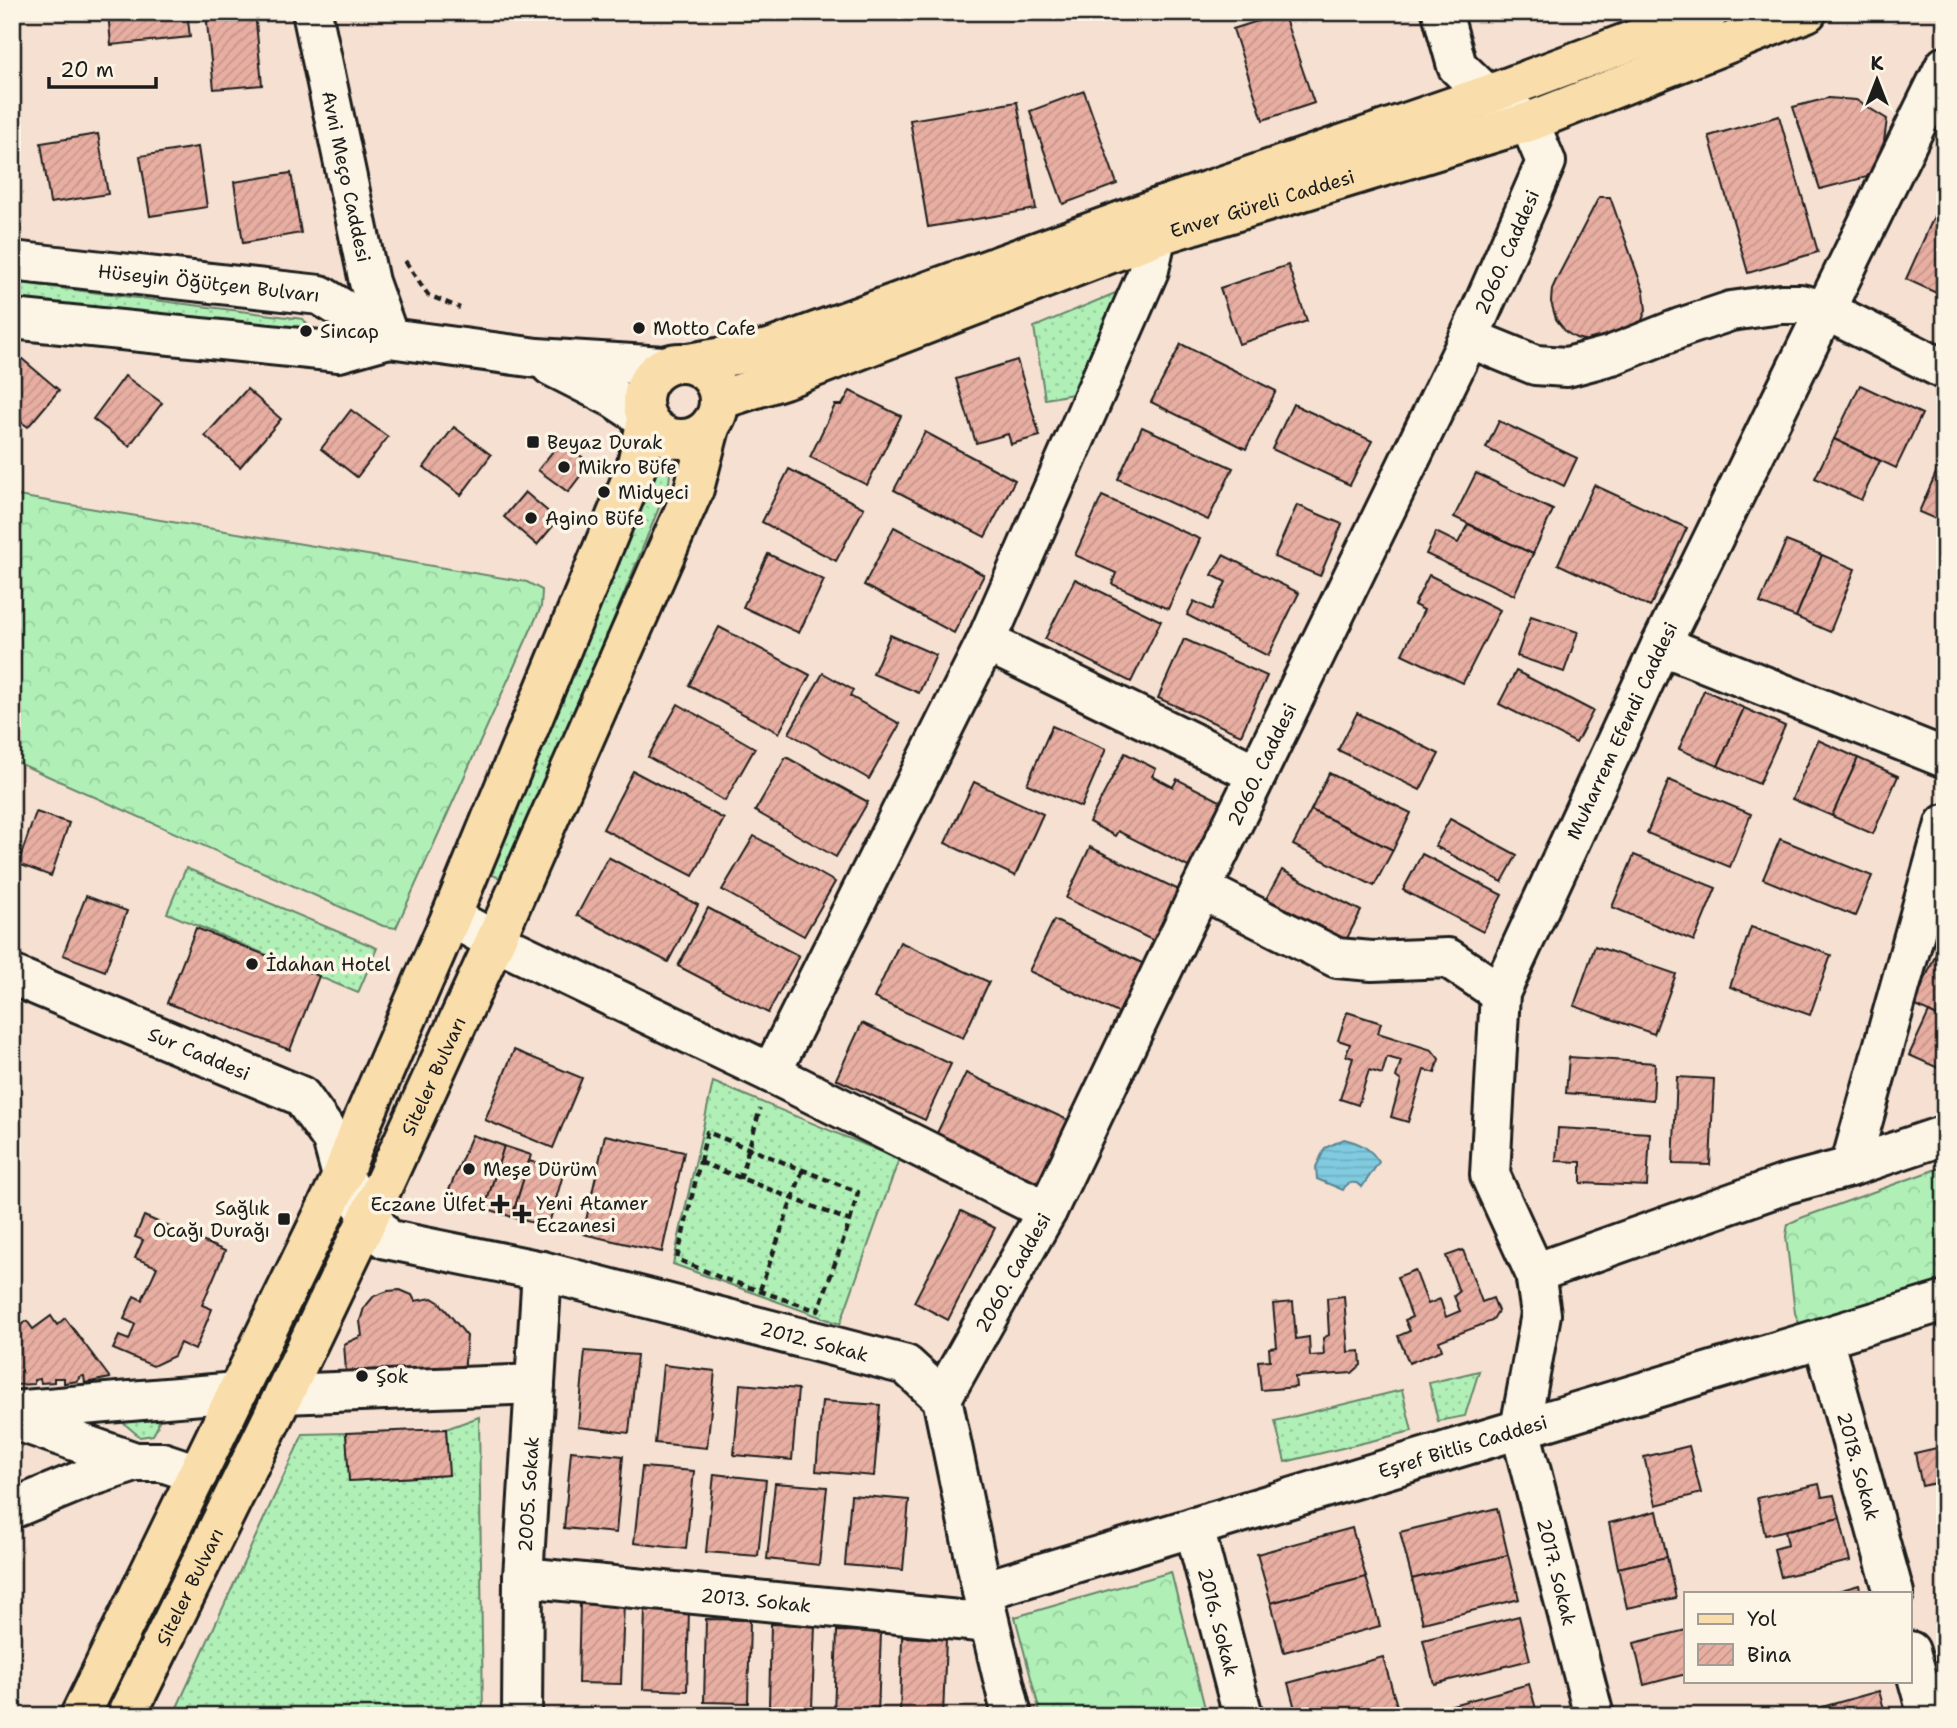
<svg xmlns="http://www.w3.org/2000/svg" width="1957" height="1728" font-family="'Shantell Sans',sans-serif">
<defs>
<pattern id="grass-dots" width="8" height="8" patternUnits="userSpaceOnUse" patternTransform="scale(1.75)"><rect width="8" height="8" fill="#b0f0b7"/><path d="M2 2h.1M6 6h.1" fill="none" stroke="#97cd9d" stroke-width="1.8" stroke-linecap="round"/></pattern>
<pattern id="forest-crowns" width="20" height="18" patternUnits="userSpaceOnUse" patternTransform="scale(1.75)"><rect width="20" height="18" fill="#b0f0b7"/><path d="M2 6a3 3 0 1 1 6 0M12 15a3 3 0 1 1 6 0" fill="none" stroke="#97cd9d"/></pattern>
<pattern id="water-rules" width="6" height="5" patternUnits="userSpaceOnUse" patternTransform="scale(1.75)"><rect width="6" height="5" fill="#80cbe0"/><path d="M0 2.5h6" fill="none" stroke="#6eaec0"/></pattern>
<pattern id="building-hatch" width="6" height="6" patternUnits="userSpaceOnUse" patternTransform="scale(1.75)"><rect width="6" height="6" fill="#e8aea2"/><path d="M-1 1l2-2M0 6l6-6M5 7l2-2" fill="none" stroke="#c6958b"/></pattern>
</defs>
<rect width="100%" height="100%" fill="#f6e0d1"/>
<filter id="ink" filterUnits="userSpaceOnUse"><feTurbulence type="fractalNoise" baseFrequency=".0143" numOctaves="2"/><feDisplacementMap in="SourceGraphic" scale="14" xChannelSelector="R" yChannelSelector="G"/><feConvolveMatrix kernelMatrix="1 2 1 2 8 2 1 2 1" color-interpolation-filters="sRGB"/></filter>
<g filter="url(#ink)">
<!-- grass -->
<g fill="url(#grass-dots)" stroke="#66866a" stroke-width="2">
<polygon points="12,282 303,319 312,331 12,303"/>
<polygon points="1125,289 1078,393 1045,399 1034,327"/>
<polygon points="673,445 669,483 507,881 485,872 646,476"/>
<polygon points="186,868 377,948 358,993 167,913"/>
<polygon points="713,1082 899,1159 840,1324 673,1264"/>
<polygon points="1479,1371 1465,1416 1438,1421 1429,1383"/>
<polygon points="1402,1390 1412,1431 1285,1462 1275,1421"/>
<polygon points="161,1404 158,1426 153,1435 140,1437 107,1409"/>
<polygon points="479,1417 483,1716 173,1716 303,1434 346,1433 350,1481 448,1475 446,1429"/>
</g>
<!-- forest -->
<g fill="url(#forest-crowns)" stroke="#66866a" stroke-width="2">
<polygon points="12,495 527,582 542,590 541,607 396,928 383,926 12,760"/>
<polygon points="1945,1166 1945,1286 1807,1329 1799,1323 1795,1313 1786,1236 1788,1224 1801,1218"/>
<polygon points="1171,1572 1207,1716 1041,1716 1015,1617"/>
</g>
<!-- water -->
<path fill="url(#water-rules)" stroke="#588592" stroke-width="2" d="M1344 1139C1360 1143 1370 1148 1379 1162L1362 1187C1356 1180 1347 1182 1343 1190L1317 1179 1316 1167 1325 1148Z"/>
<!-- building -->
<g fill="url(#building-hatch)" stroke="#1c1c1c" stroke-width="2">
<polygon points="108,12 187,12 190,37 111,45"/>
<polygon points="228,12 255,12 262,85 214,89 206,14"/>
<polygon points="1283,13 1314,103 1263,120 1233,29"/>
<polygon points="1084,91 1117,184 1063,204 1030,111"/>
<polygon points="1828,98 1856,100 1887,119 1883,149 1867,177 1820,189 1793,107"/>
<polygon points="1017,102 1036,209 928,227 910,120"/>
<polygon points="1779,116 1818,252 1748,273 1709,136"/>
<polygon points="98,134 108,194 50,203 41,143"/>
<polygon points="198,147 207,207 150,216 140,156"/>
<polygon points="291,173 301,233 243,243 234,182"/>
<polygon points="1945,192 1945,297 1906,279"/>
<polygon points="1599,197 1610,197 1644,292 1646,310 1638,330 1591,342 1576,338 1566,332 1556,319 1551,302 1552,289 1557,278"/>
<polygon points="1288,265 1307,321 1239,344 1220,288"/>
<polygon points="1181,344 1276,391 1246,449 1151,402"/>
<polygon points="21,358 59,390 28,427 12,415 12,369"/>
<polygon points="1017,360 1040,436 1011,444 1008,434 976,443 956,379"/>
<polygon points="125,376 162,403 129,446 93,419"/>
<polygon points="1860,385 1922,414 1896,468 1834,439"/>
<polygon points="247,389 281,419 240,467 205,436"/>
<polygon points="850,391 901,416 867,485 810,457 835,405 842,405"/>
<polygon points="1293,404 1372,441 1350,485 1272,449"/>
<polygon points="351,410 388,437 357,477 321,449"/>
<polygon points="1499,421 1577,458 1564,486 1486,448"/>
<polygon points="454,427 491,455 461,495 424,467"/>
<polygon points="1142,427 1233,468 1208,520 1118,479"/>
<polygon points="925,432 1015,480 985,537 894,490"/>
<polygon points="1834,439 1880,461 1861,500 1815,478"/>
<polygon points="561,441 590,463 568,492 538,470"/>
<polygon points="1945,452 1945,523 1919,512"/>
<polygon points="789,469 864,508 836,561 762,522"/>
<polygon points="1476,473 1553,510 1533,554 1454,517"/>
<polygon points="1594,485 1687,528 1650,607 1558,564"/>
<polygon points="525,492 558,520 537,545 504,517"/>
<polygon points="1102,496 1200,539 1168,609 1112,584 1116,573 1075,555"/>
<polygon points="1297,505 1342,524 1320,576 1274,557"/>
<polygon points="1468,524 1533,554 1514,595 1426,554 1436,532 1458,543"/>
<polygon points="894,527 984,575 954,633 864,585"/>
<polygon points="1786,541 1822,555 1796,617 1760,603"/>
<polygon points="768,554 824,580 799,633 743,607"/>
<polygon points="1223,555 1299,593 1268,656 1187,615 1194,601 1212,610 1226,582 1212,575"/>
<polygon points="1822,555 1855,569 1830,632 1796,617"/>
<polygon points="1429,575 1500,610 1463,683 1402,654 1424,610 1414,605"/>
<polygon points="1075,579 1161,621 1131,682 1045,639"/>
<polygon points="1531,616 1578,632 1564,672 1517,656"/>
<polygon points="719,627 810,675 779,733 689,685"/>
<polygon points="890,635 936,655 919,693 873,674"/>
<polygon points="1184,639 1267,676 1241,735 1158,698"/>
<polygon points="1516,671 1593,711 1576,743 1499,704"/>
<polygon points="823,673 853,690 850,696 900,724 869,779 789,733"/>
<polygon points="1704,690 1744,708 1718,766 1679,749"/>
<polygon points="678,704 755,748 725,801 648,757"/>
<polygon points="1744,708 1785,726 1759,784 1718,766"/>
<polygon points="1357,713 1439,754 1420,790 1338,750"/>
<polygon points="1052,726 1106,749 1081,807 1027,784"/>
<polygon points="1818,740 1858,758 1832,816 1792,799"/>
<polygon points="1125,753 1156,769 1152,776 1173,787 1177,779 1224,803 1190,868 1118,831 1115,836 1089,822"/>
<polygon points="786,757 868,802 836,857 755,811"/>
<polygon points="1858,758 1898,776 1873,834 1832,816"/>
<polygon points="633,771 724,819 693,876 603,829"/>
<polygon points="1329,773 1411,813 1393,850 1311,810"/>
<polygon points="1669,780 1751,814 1730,867 1647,833"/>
<polygon points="974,782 1043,814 1015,876 945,843"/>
<polygon points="1311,810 1393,850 1374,886 1293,845"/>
<polygon points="36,812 69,823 51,876 18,864"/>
<polygon points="1450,819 1517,855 1502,882 1435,846"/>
<polygon points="754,836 835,882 804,936 722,890"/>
<polygon points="1780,839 1872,876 1855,916 1763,879"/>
<polygon points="1090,847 1181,891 1156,942 1066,898"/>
<polygon points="1422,854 1502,895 1483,932 1403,890"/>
<polygon points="1634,855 1716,888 1694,941 1612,907"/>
<polygon points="608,857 698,905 668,962 577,915"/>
<polygon points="1282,870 1361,911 1342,948 1262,906"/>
<polygon points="86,896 127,911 105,971 63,955"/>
<polygon points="708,908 799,956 768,1013 678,966"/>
<polygon points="1054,920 1144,964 1120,1014 1029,971"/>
<polygon points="1751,927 1831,955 1810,1015 1730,987"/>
<polygon points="196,928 319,976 290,1050 167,1003"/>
<polygon points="1945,933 1945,1020 1914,1005"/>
<polygon points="900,942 989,982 963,1038 874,998"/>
<polygon points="1595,946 1676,974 1654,1034 1574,1006"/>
<polygon points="1347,1012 1381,1023 1378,1033 1432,1050 1439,1059 1435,1073 1424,1070 1408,1122 1391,1117 1401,1081 1396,1077 1401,1061 1387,1057 1382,1074 1369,1070 1358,1105 1340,1099 1353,1058 1346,1056 1350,1044 1338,1040"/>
<polygon points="1929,1012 1945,1020 1945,1071 1909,1055"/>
<polygon points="862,1023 951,1064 925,1120 836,1079"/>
<polygon points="514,1050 582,1078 553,1148 485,1120"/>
<polygon points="1569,1057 1655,1063 1653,1100 1566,1093"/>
<polygon points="966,1073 1070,1121 1040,1184 936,1135"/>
<polygon points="1677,1077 1714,1079 1710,1165 1673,1164"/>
<polygon points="1558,1128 1650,1133 1647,1186 1581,1183 1581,1162 1556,1161"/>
<polygon points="472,1135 504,1146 485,1208 446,1197"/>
<polygon points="605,1135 684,1152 662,1252 583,1234"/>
<polygon points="504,1146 531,1155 512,1217 485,1208"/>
<polygon points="529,1161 564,1171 548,1227 512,1217"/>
<polygon points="961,1211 995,1228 948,1320 914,1302"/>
<polygon points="144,1216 225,1251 202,1305 212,1309 195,1350 180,1343 174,1356 153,1366 113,1349 119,1336 129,1340 135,1324 124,1319 134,1296 142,1300 157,1267 135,1258 143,1240 135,1237"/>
<polygon points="1463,1250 1482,1302 1493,1298 1498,1311 1492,1321 1439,1341 1442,1350 1409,1363 1398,1336 1410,1331 1405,1320 1412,1317 1397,1277 1415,1270 1428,1304 1440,1299 1446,1317 1460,1311 1454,1296 1459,1292 1446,1256"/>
<polygon points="400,1290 412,1295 415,1301 432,1298 440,1303 467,1336 464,1375 346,1371 344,1344 362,1336 360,1321 364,1308 374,1296 388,1291"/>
<polygon points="1344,1296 1348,1352 1360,1351 1361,1365 1352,1373 1295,1377 1296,1387 1261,1390 1258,1361 1270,1360 1269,1348 1277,1347 1273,1304 1293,1302 1296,1339 1309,1337 1310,1356 1324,1355 1323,1338 1329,1335 1327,1298"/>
<polygon points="51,1316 57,1325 65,1318 110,1378 85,1383 84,1376 79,1377 78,1381 64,1383 64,1378 54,1378 54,1382 41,1383 40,1379 34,1380 34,1384 15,1385 15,1381 12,1381 12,1331 27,1321 33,1329"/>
<polygon points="585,1351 637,1355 629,1433 578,1427"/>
<polygon points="663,1365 715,1371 707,1448 655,1443"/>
<polygon points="740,1384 798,1389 792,1460 734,1455"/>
<polygon points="822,1401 880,1405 874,1476 816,1471"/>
<polygon points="446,1429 449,1475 349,1481 346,1433"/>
<polygon points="1689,1446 1701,1493 1656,1505 1644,1457"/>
<polygon points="1945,1446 1945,1481 1922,1486 1915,1453"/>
<polygon points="571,1451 623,1456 616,1533 564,1528"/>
<polygon points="642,1467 694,1471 686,1549 634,1543"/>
<polygon points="714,1474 766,1480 758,1556 706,1552"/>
<polygon points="775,1483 827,1487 819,1565 767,1559"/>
<polygon points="1819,1484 1822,1497 1834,1495 1840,1518 1765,1535 1757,1498"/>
<polygon points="851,1495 909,1500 903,1570 845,1565"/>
<polygon points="1497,1508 1508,1555 1412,1579 1400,1532"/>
<polygon points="1657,1511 1667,1557 1618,1568 1609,1523"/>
<polygon points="1840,1518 1850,1561 1781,1577 1774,1549 1788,1545 1785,1531"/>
<polygon points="1352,1528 1366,1577 1271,1603 1257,1554"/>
<polygon points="1508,1555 1519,1599 1423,1623 1412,1579"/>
<polygon points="1667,1557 1676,1598 1627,1608 1618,1568"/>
<polygon points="1366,1577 1380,1626 1284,1652 1271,1603"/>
<polygon points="1859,1585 1861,1593 1831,1593"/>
<polygon points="580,1600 624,1601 621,1684 578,1683"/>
<polygon points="645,1606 689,1608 687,1691 643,1689"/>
<polygon points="1519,1616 1530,1660 1434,1684 1423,1640"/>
<polygon points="706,1619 750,1620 748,1703 704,1702"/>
<polygon points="771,1624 815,1625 812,1708 769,1706"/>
<polygon points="1686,1630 1686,1674 1644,1685 1634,1643"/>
<polygon points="837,1631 881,1632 878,1715 834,1714"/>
<polygon points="902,1637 946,1639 943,1716 900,1716"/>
<polygon points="1383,1657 1397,1706 1363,1716 1297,1716 1288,1683"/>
<polygon points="1529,1684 1538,1716 1435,1716 1434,1710"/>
<polygon points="1879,1691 1886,1716 1790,1716"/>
<polygon points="1397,1706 1399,1716 1363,1716"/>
</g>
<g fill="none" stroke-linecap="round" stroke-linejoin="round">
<defs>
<g id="minor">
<path id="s1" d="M312 12 369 282 389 338"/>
<path id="s2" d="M12 261 320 295 389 338 537 358 664 366"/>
<polyline points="12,319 339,352 389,338"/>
<polyline points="1469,338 1535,365 1567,367 1612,355 1683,327 1731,311 1781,304 1800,304 1825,310 1945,370"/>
<polyline points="551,366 614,398 647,420"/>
<polyline points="986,642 1257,774"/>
<polyline points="1661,645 1945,758"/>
<polyline points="1201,889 1337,958 1372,961 1448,958 1500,993"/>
<polyline points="451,917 495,941 771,1073 1047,1211"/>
<path id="s3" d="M12 975 301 1096 332 1139 342 1176 386 1239 542 1271 906 1365 942 1398 982 1591 1012 1716"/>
<polyline points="771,1073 986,642 1149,270 1163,206"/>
<polyline points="1850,1167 1945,1135"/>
<polyline points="1535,1273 1786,1184 1850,1167 1945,824"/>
<path id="s4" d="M1823 1338 1894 1593"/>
<polyline points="284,1394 535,1384"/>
<path id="s5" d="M942 1398 1047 1211 1201 889 1469 338 1546 162 1529 122 1487 95 1457 66 1442 12"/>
<polyline points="12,1411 237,1392"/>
<polyline points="12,1419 135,1462 162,1462 198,1474"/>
<polyline points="12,1509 87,1478 135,1462"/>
<path id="s6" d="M1194 1527 1243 1716"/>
<path id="s7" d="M523 1577 989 1623"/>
<path id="s8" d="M982 1591 1945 1301"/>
<polyline points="1910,1651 1928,1716"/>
<path id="s9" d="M522 1716 523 1577 542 1271"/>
<path id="s10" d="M1594 1716 1520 1429 1541 1314 1535 1273 1490 1175 1500 993 1661 645 1945 66"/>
</g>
<g id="major">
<circle cx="681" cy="401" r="38"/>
<polyline points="689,363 769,349 1163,206 1487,95 1709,12"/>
<path id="s11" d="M719 400 784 379 1155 236 1529 122 1807 12"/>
<polyline points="80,1716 342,1176 363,1120 451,917 636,468 647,420"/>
<path id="s12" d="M126 1716 284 1394 370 1214 495 941 694 489 711 424"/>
</g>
</defs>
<!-- minor casing -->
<use href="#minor" stroke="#1c1c1c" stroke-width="44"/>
<!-- major casing -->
<use href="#major" stroke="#1c1c1c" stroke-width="44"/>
<!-- path -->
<g stroke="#1c1c1c" stroke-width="4.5" stroke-dasharray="7 5" stroke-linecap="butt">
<polyline points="405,261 428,295 460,308"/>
<polygon points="700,1162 850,1221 818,1311 719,1277 677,1259"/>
<polyline points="700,1162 707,1132 858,1192 850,1221"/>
<polyline points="740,1179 760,1109"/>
<polyline points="760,1290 803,1169"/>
</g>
<!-- minor -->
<use href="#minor" stroke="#fcf5e5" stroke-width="38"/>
<!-- major -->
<use href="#major" stroke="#f9deab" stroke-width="38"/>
</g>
</g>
<!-- markers -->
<g fill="#1c1c1c" stroke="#fcf5e5" stroke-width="2.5">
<circle cx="639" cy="328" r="7"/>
<circle cx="306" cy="331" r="7"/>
<rect x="526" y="435" width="14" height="14" rx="3.5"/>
<circle cx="564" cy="467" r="7"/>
<circle cx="604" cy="492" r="7"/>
<circle cx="531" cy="518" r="7"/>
<circle cx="252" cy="964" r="7"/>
<circle cx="469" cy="1169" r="7"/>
<path d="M496.5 1193.5h7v7h7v7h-7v7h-7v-7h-7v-7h7z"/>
<path d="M518.5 1203.5h7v7h7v7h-7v7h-7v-7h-7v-7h7z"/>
<rect x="277" y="1212" width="14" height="14" rx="3.5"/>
<circle cx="362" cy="1376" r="7"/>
</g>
<g text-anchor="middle" stroke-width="7" stroke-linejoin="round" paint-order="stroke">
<!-- street labels -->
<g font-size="19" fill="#1c1c1c" stroke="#fcf5e5">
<text dy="7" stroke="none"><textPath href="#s1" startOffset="168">Avni Meço Caddesi</textPath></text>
<text dy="7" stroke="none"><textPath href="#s11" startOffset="578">Enver Güreli Caddesi</textPath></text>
<text dy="7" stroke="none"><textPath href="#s5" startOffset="1278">2060. Caddesi</textPath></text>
<text dy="7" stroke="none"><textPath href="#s2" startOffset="198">Hüseyin Öğütçen Bulvarı</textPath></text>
<text dy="7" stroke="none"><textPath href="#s10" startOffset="1034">Muharrem Efendi Caddesi</textPath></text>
<text dy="7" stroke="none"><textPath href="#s5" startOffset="710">2060. Caddesi</textPath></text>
<text dy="7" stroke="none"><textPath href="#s3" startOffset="203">Sur Caddesi</textPath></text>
<text dy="7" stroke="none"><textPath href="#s12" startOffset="710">Siteler Bulvarı</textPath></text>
<text dy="7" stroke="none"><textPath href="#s5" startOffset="144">2060. Caddesi</textPath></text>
<text dy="7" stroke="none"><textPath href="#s3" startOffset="922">2012. Sokak</textPath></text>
<text dy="7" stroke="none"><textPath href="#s8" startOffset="502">Eşref Bitlis Caddesi</textPath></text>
<text dy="7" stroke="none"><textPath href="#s4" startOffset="133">2018. Sokak</textPath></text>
<text dy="7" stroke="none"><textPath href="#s9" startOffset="222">2005. Sokak</textPath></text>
<text transform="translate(1557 1572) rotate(76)" y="7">2017. Sokak</text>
<text dy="7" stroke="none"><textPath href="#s12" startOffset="144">Siteler Bulvarı</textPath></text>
<text dy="7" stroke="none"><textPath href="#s7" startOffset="234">2013. Sokak</textPath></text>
<text dy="7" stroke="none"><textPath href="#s6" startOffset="98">2016. Sokak</textPath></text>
</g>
<!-- poi labels -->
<g font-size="19" fill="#1c1c1c" stroke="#fcf5e5" text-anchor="start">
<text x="653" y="335">Motto Cafe</text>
<text x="320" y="338">Sincap</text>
<text x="547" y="449">Beyaz Durak</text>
<text x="578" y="474">Mikro Büfe</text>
<text x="618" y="499">Midyeci</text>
<text x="545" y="525">Agino Büfe</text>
<text x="266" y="971">İdahan Hotel</text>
<text x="483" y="1176">Meşe Dürüm</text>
<text x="536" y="1210">Yeni Atamer<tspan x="536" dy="22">Eczanesi</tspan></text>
<text x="486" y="1211" text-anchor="end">Eczane Ülfet</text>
<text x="270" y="1215" text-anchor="end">Sağlık<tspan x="270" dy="22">Ocağı Durağı</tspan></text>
<text x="376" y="1383">Şok</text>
</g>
</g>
<!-- margin -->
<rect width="1957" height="1728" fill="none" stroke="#fcf5e5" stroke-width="42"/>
<rect x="21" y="21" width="1915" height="1686" fill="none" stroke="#1c1c1c" stroke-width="2.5" filter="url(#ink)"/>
<!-- legend -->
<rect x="1684" y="1592" width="228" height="91" fill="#fcf5e5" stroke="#a29e95" stroke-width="2"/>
<rect x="1698" y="1614" width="35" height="10" fill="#f9deab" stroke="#a29e95" stroke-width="2"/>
<text x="1747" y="1626" font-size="21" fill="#1c1c1c">Yol</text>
<rect x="1698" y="1644" width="35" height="21" fill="url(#building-hatch)" stroke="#a29e95" stroke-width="2"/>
<text x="1747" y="1662" font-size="21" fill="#1c1c1c">Bina</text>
<!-- north arrow -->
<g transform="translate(1877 80)" stroke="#fcf5e5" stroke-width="5" paint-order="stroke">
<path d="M0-5L12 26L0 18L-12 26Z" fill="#1c1c1c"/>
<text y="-10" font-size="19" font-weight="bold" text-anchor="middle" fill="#1c1c1c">K</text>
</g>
<!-- scale -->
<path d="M49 77v10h107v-10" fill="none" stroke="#1c1c1c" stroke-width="3.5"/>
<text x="60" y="77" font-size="21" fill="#1c1c1c" stroke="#fcf5e5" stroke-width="5" paint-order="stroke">20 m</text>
</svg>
